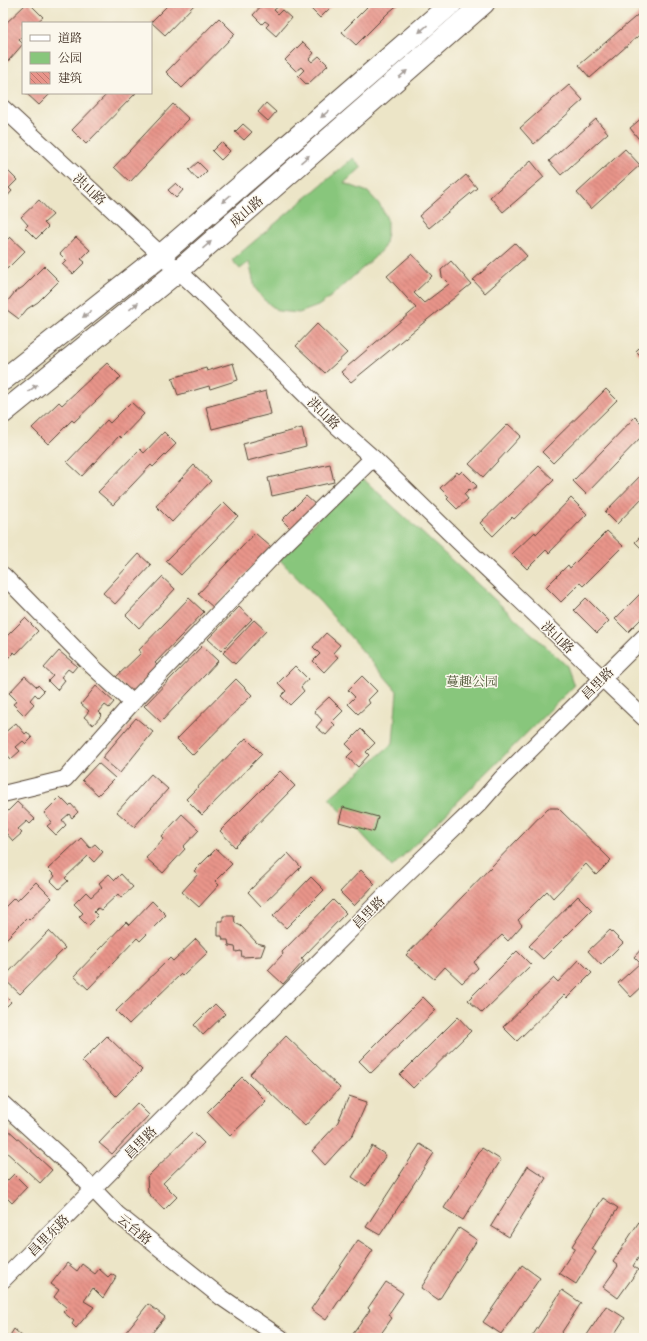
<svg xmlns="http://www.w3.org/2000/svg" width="647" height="1341" font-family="'Gentium Book Plus','Noto Serif SC',serif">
<defs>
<pattern id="building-back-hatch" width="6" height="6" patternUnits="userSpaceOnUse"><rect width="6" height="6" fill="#e8948a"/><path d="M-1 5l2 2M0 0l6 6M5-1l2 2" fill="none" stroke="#bd7970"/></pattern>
</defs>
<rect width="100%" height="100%" fill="#fbf7ec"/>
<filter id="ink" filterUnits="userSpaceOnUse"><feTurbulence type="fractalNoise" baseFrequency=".025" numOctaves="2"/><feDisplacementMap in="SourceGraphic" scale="8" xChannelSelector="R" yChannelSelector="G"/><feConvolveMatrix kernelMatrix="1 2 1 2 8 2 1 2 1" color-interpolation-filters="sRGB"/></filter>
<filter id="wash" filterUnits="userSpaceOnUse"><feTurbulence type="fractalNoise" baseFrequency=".012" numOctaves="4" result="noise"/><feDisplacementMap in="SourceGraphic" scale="16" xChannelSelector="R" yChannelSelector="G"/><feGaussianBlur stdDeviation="0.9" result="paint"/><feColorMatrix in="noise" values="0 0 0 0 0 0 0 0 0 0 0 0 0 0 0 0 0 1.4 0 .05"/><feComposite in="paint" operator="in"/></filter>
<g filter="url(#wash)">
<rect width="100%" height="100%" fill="#ece5c7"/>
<!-- park -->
<g fill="#88c67c" stroke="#62784d">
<polygon points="353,158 362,167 344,183 368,192 380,205 387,219 387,233 384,247 374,258 328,299 318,306 299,313 278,311 263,299 255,288 249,262 240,269 232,260"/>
<polygon points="359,475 567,666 574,686 392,867 329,798 393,743 397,691 322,604 280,560"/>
</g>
<g id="blocks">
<!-- building -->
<g fill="url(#building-back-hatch)">
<polygon points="27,3 29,3 43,17 36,23 23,23 23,36 19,40 23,44 3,67 3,35 7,30 3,26"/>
<polygon points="170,3 196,3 165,35 151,22"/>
<polygon points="264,3 276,3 279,6 274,10 278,14 282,10 291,18 276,36 266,27 269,24 265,21 262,24 253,15"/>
<polygon points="305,3 335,3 320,18"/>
<polygon points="371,3 400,3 388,13 356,45 342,32"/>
<polygon points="641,12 644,15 644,31 590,78 579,65"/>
<polygon points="219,18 235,34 182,88 166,72"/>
<polygon points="303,42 314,53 309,59 312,62 319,56 328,65 307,85 298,76 304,70 301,67 296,71 285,60"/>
<polygon points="569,85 583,100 534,144 520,128"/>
<polygon points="26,93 51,93 39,105"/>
<polygon points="108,93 136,93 86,144 72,130"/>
<polygon points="266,103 276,112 268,121 258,112"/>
<polygon points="173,104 189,119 130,182 114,167"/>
<polygon points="644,116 644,142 642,143 630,128"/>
<polygon points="596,119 608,133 561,175 549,161"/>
<polygon points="243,124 252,132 244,140 235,132"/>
<polygon points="221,142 230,151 221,160 212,151"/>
<polygon points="625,149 640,165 591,209 577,193"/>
<polygon points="531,161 544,177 503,212 490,197"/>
<polygon points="198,162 207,171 198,180 189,170"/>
<polygon points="3,166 17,180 9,188 12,191 3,201"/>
<polygon points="466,175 477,188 429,228 419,216"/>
<polygon points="176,183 183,190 176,198 168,190"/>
<polygon points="39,200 53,215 44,223 48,227 36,239 25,228 28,225 21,217"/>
<polygon points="10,237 25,251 8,268 3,271 3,244"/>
<polygon points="76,237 90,250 81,259 85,262 73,274 62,264 66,260 60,254"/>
<polygon points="515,243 527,256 485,293 473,280"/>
<polygon points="412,254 432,276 414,293 424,303 449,284 442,277 441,270 451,261 471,284 351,382 341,372 416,308 387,276"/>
<polygon points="44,266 59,281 38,302 27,309 19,319 3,307 15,292 23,287"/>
<polygon points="317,324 347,353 325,373 296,346"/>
<polygon points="644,343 644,359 636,351"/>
<polygon points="107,363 121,377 74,422 72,420 48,444 32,428 59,402 62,405"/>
<polygon points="233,363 238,380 210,389 209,386 178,395 172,378 206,368 207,371"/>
<polygon points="606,389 617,400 553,463 542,452"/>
<polygon points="266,391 271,414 212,429 206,407"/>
<polygon points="131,402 144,414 121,438 119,436 82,476 67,462 107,420 110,423"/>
<polygon points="635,417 644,426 644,434 586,494 573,481"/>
<polygon points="508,424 521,436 483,477 469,464"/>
<polygon points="302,428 306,446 247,461 243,444"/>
<polygon points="164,432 176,444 153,467 151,465 113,505 98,492 140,449 144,453"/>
<polygon points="330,464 334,482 272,496 268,478"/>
<polygon points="194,465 211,481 172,522 156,506"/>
<polygon points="539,466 554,480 514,519 512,517 493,536 480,523"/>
<polygon points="462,471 477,486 471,491 469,489 464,494 468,499 457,509 447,499 449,497 440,488 457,472 459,474"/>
<polygon points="644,472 644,496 617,524 605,512"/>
<polygon points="306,496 317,506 293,531 282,520"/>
<polygon points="571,498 587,514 549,553 546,550 527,569 512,554 535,532 536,534"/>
<polygon points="224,502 238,516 181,575 166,561"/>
<polygon points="607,531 623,546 583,586 580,583 561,602 546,587 568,565 570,568"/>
<polygon points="255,533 271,547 214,608 198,594"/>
<polygon points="644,533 644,551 635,542"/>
<polygon points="139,554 151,565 115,604 103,593"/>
<polygon points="162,577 175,589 139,628 126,615"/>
<polygon points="644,590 644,616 628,632 615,619"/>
<polygon points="189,598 204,612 155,663 158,666 131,694 115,678 141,653 139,650"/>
<polygon points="586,598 609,621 597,633 574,610"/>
<polygon points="239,607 252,619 221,651 208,639"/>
<polygon points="25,618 38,631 16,654 14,652 3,663 3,638 4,639"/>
<polygon points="254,620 266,631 235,664 223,653"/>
<polygon points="326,633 340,645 333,653 338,657 324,672 313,661 320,654 313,647"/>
<polygon points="202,646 218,661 161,722 144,706"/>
<polygon points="59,651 77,666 72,672 68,669 61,677 65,680 57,690 48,681 53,676 44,668"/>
<polygon points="295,666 308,679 301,687 304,691 290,705 281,696 286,691 278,683"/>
<polygon points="25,676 37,687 38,685 44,691 38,697 35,694 30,700 34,704 24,715 13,704 17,701 9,693"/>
<polygon points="362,676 377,691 368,700 370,703 358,714 348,704 355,697 348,690"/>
<polygon points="236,679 252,695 193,755 177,739"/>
<polygon points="96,686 114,702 109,708 105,705 99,712 102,715 93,725 84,717 89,711 81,704"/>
<polygon points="329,697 343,711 332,722 335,725 326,735 316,727 322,720 314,711"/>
<polygon points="136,718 153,732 120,773 102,758"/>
<polygon points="16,723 25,734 27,732 32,738 26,744 23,741 16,747 20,751 11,759 3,750 5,747 3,744 3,734"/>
<polygon points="361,729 375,743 366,752 369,755 358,767 347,757 353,751 346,744"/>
<polygon points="246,738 262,754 202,815 186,799"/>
<polygon points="98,763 115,778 98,795 82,780"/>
<polygon points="280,771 295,786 235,847 220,831"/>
<polygon points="151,774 168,789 134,827 117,812"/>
<polygon points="60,797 69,806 71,804 78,812 72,818 69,814 62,820 66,825 56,835 47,826 52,822 44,813"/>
<polygon points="17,802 35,819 30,824 27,821 18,829 22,833 13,841 5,832 7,830 3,826 3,816"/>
<polygon points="343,807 378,817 374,832 339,822"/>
<polygon points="548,808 558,808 611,860 596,875 586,864 553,898 547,891 518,920 522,925 508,941 502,935 474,962 478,968 462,983 445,967 434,979 406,955"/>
<polygon points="182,814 199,830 183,847 185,849 163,873 146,858 164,838 162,836"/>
<polygon points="81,838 90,848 95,844 103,852 94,862 88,856 65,878 68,881 59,889 51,881 55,876 48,869"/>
<polygon points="216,849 232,864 215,881 219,885 199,907 182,892 198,874 194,871"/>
<polygon points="288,853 301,867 261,906 248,892"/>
<polygon points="361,870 375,884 354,906 340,892"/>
<polygon points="109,874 115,880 121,874 133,887 121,898 118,894 101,910 98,908 94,912 98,916 88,926 79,917 83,913 74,904 86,892 91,897 102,887 99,883"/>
<polygon points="311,877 324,890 286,928 273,916"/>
<polygon points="36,882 52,898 29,920 27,918 3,942 3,909 14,898 17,901"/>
<polygon points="578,896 592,910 543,959 529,946"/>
<polygon points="333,900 346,913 301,959 304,961 283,984 268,970 283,954 282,952"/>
<polygon points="152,901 166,915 140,941 137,938 88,989 74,976 126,922 129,925"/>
<polygon points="223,916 234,916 235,923 241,926 257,943 265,945 261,956 242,957 241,951 236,952 235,947 229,946 228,940 223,940 222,936 218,936 218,921 223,921"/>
<polygon points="610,930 623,943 601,965 588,951"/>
<polygon points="49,931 65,948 20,994 3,978"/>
<polygon points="196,939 208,952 183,976 181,974 129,1024 116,1011 170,958 173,961"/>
<polygon points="644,946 644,985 631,997 618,983 640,963 634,957"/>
<polygon points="517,951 531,965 482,1013 468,1000"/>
<polygon points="579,960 592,973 567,998 564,995 517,1041 503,1027 554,978 558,982"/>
<polygon points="3,994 11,1002 3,1010"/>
<polygon points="423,997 436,1010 371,1073 359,1061"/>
<polygon points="215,1004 225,1014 203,1035 194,1025"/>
<polygon points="458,1017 471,1031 413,1088 400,1075"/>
<polygon points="107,1036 142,1070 116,1096 82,1061"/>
<polygon points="286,1036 340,1088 305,1126 250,1074"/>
<polygon points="242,1077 266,1101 230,1136 207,1112"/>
<polygon points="349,1096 367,1102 353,1134 325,1165 312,1151 337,1124"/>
<polygon points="137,1103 149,1115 112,1154 99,1143"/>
<polygon points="3,1125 52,1170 40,1183 3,1149"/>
<polygon points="193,1132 204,1143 163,1183 177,1197 164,1210 148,1193 147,1177"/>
<polygon points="420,1144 434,1153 380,1235 366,1227"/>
<polygon points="372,1146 386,1155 366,1186 352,1177"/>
<polygon points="482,1148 501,1160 463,1220 444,1208"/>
<polygon points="528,1166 546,1178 509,1237 491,1226"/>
<polygon points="14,1174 27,1187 12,1203 3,1194 3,1185"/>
<polygon points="603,1198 618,1208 592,1249 596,1252 576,1284 559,1273 575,1248 572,1246"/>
<polygon points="644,1214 644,1249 633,1266 638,1270 618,1298 603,1287 618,1266 613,1262"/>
<polygon points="459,1228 477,1240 439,1300 421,1288"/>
<polygon points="358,1240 373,1250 326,1320 311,1309"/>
<polygon points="67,1263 77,1271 82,1264 95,1274 99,1269 108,1277 111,1274 116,1277 103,1298 93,1288 84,1301 94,1307 76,1328 72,1324 74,1321 63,1312 67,1308 54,1297 59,1290 51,1284"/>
<polygon points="522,1265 540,1278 501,1334 483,1322"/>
<polygon points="386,1282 403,1293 388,1315 392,1318 378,1338 350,1338 370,1310 368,1308"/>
<polygon points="562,1290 581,1303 558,1338 531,1338"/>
<polygon points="148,1304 165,1317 148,1338 121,1338"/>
<polygon points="606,1306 625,1318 612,1338 585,1338"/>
<polygon points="14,1329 24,1338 3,1338 3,1332 9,1337"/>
</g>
</g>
</g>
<g filter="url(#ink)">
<use href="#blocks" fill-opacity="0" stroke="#564637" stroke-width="1"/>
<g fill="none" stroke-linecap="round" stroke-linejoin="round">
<defs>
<g id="minor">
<polyline points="3,108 198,289 337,426 373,458 459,542 644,718"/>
<polyline points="3,575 92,666 132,703"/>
<polyline points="3,794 65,779 132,703 283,546 373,458"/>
<polyline points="3,1104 73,1168 117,1214 221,1297 281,1338"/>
<polyline points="3,1280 395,885 480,803 501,779 644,637"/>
</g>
<g id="major">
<polyline points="3,380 161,255 452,3"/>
<polyline points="3,413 178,271 484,3"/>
</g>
</defs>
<!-- minor casing -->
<use href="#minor" stroke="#564637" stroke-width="18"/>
<!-- major casing -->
<use href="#major" stroke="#564637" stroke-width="23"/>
<!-- minor -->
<use href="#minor" stroke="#fff" stroke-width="16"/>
<!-- major -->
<use href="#major" stroke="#fff" stroke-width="21"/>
</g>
<!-- one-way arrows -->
<defs><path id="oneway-solid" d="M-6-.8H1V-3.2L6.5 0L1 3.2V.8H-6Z"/></defs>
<g fill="#a79f9a">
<use href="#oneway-solid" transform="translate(423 29) rotate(139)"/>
<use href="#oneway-solid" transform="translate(403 74) rotate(-41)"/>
<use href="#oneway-solid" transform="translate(325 114) rotate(139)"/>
<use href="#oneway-solid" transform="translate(305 159) rotate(-41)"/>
<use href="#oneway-solid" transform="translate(226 199) rotate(139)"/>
<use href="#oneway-solid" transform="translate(207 245) rotate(-41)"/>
<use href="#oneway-solid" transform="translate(134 306) rotate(-39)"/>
<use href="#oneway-solid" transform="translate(87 314) rotate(142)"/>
<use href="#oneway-solid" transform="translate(33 388) rotate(-39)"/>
</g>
</g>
<g text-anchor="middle" stroke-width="3" stroke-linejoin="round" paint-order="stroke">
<!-- street labels -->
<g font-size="13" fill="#3b2a1e" stroke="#fbf7ec">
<text transform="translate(90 189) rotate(43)" y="5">洪山路</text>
<text transform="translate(246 211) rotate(-41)" y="5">成山路</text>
<text transform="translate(324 413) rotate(44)" y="5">洪山路</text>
<text transform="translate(558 637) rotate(44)" y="5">洪山路</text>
<text transform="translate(597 683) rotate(-45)" y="5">昌里路</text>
<text transform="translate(368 912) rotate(-45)" y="5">昌里路</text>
<text transform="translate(140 1142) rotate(-45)" y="5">昌里路</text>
<text transform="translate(135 1229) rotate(39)" y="5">云台路</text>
<text transform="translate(48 1235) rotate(-45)" y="5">昌里东路</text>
</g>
<!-- park labels -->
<g font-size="13" fill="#52593a" stroke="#fbf7ec">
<text x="472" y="686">蔓趣公园</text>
</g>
</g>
<!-- margin -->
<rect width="647" height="1341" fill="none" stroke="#fbf7ec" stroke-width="16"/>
<!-- legend -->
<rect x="22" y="22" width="130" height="72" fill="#fbf7ec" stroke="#aea59a"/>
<rect x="30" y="35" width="20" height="6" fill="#ffffff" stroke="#aea59a"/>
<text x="58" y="42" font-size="12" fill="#3b2a1e">道路</text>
<rect x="30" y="52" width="20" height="12" fill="#88c67c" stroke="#aea59a"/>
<text x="58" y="62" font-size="12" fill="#3b2a1e">公园</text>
<rect x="30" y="72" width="20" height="12" fill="url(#building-back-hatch)" stroke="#aea59a"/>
<text x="58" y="82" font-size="12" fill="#3b2a1e">建筑</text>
</svg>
